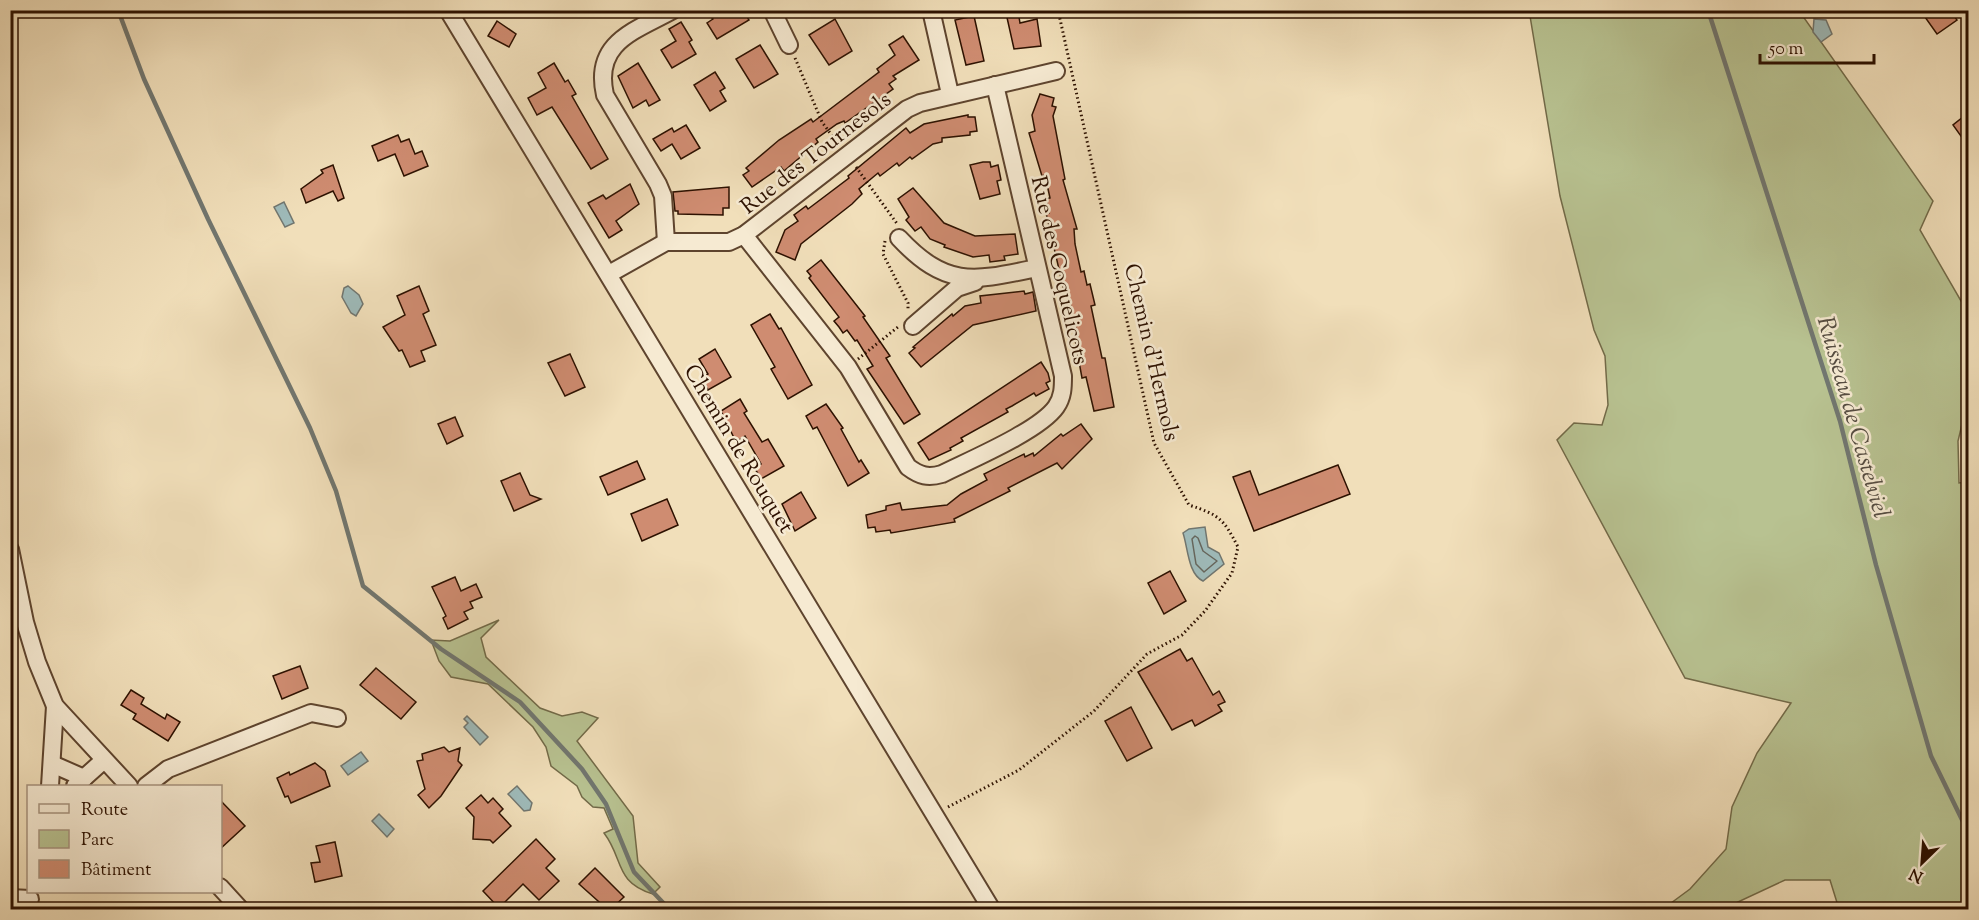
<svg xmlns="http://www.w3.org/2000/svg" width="1979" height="920" font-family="'Sorts Mill Goudy',serif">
<rect width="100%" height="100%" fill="#f1dfba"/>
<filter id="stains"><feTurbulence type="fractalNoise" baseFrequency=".00333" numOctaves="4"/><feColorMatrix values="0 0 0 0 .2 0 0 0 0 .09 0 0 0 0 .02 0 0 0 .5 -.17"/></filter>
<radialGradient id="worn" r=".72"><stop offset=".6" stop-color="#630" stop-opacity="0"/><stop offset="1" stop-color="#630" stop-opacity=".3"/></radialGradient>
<!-- green -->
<g fill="#b8c291" stroke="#726a48" stroke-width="1.5">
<polygon points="1529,10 1801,11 1802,15 1933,201 1920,230 1968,313 1968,399 1958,441 1959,483 1968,482 1968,909 1839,909 1830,880 1785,880 1723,909 1663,909 1690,889 1726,849 1732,807 1757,753 1791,703 1685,678 1557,440 1574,423 1602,425 1608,405 1605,356 1594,330 1560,196"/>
<path d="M499 620 481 638 486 657 540 708 562 716 582 712 598 718 577 741 633 816 638 863 660 887 653 894C614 882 624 859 604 833L613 829 604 808 593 807 582 797 577 786 551 766 546 747 533 727 488 684 451 677 439 661 431 640 450 641Z"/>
</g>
<!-- water -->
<g fill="#9ebab9" stroke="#71766f" stroke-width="1.5">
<polygon points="1814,19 1826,20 1832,34 1821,42 1813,32"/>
<polygon points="284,202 294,223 285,227 274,207"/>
<polygon points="348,286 359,295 363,304 356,316 351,313 342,297 344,288"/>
<path d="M1205 527 1208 547 1219 553 1224 564 1203 581C1188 574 1188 548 1183 533L1189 529Z"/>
<polygon points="467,716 488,737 480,745 464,727 468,723 464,719"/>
<polygon points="361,752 368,761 348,775 341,766"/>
<polygon points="517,786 532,803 530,810 524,811 508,794"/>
<polygon points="379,814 394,829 387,837 372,821"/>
</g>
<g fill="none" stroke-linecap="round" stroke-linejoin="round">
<!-- shore -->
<polygon stroke="#66665c" stroke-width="1.5" points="1195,536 1198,538 1203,551 1217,561 1204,572 1196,564 1192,539"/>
<!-- stream -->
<g stroke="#71766f" stroke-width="4.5">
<polyline points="118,10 144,79 208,219 310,428 336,491 363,586 441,649 520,702 582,769 606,804 634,872 670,910"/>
<polyline points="1708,10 1840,421 1876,565 1931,756 1968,832"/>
</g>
</g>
<!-- building -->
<g fill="#cf8c71" stroke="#2d1100" stroke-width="1.5">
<polygon points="721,10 743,10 749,20 717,39 707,23 713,19 711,17"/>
<polygon points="1920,10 1950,10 1957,20 1937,34"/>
<polygon points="1018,11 1020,23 1037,19 1041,46 1014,49 1006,13"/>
<polygon points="974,16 984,61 966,65 955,20"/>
<polygon points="835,19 852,51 829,65 809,35"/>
<polygon points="497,21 516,34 509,47 488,36"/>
<polygon points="681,22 692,40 689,42 696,54 672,68 661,50 676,41 669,29"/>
<polygon points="903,36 919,60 893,76 896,79 889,84 893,89 845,123 844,121 837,124 816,139 818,142 784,171 781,167 752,187 743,175 749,171 746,168 779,140 811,119 813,122 879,72 877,69 895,55 889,45"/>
<polygon points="760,45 778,74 754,88 736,59"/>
<polygon points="554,63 565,82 568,80 576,94 572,96 608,159 591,169 552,107 537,115 528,98 546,88 538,73"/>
<polygon points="638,63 660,100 649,106 646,100 633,108 618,76"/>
<polygon points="715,72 725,88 720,91 726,101 710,111 694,85"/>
<polygon points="1040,94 1054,98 1052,106 1056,107 1053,116 1065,179 1063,180 1077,229 1074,229 1075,244 1081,272 1084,271 1087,285 1090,284 1095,305 1091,306 1102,358 1105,358 1114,407 1094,411 1086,377 1082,378 1074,334 1077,333 1070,303 1067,304 1046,213 1049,213 1046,199 1050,198 1045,175 1042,176 1029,133 1035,131 1032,115"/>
<polygon points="1968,113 1968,146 1953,125"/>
<polygon points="968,115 968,117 975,117 977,131 970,132 970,135 942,138 942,142 933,144 912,159 910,157 899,166 897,163 880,176 878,173 859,189 862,194 852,204 801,244 795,260 776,252 785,230 798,221 794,215 806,206 808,209 849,178 848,176 906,128 910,133 924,124"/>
<polygon points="686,125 700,148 681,159 672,144 661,151 653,139 672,128 674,132"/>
<polygon points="398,135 401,142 409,139 415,154 422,151 428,166 404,176 395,154 378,161 372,146"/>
<polygon points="983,162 990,162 991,167 998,165 1001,180 997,181 1000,194 980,199 970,165"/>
<polygon points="333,165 344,198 338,201 333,191 306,203 301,189 323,173 321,170"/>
<polygon points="630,184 639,204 616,221 622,230 609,238 588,203 603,195 606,199"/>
<polygon points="729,187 729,208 723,208 723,215 678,214 678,211 675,211 673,192"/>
<polygon points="913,188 944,223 975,236 1015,234 1018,254 1004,256 1005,260 990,262 989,255 973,257 944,247 945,245 930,239 921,227 915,231 906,220 909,217 898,199"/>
<polygon points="821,260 865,316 863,317 890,356 886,358 920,414 904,424 867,369 873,366 857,340 855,341 847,330 843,333 839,327 834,321 839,317 809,278 811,276 807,271"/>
<polygon points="419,286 429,311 423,314 436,345 421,351 425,361 410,367 402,350 399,351 383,327 405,315 397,296"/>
<polygon points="1024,291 1025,294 1033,292 1036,311 973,325 921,367 909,353 915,348 913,347 952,314 953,316 965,306 981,303 980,296"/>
<polygon points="770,314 779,329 781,328 812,385 788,399 771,369 775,367 751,325"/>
<polygon points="715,349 731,377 708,390 701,378 708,374 699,359"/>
<polygon points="570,354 585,387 565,396 548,363"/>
<polygon points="1041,362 1048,373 1050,381 1046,383 1049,389 1036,396 1034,393 1012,406 1006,409 1008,412 961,438 963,441 950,448 951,450 929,460 918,443"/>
<polygon points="740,399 747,411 744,413 762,442 768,439 784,466 761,479 754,467 761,464 745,436 736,442 721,411"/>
<polygon points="826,404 843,428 841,429 859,462 861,460 869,473 848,486 817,427 813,429 806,416"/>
<polygon points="455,417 463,436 447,444 438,424"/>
<polygon points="1081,424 1092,439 1062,469 1057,463 1008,488 1010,491 954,519 955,522 891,533 890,530 876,532 875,527 868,528 866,515 886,510 886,506 900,503 902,510 947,505 961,494 987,480 984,474 1024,454 1025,457 1033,453 1034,456 1061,434 1063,436"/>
<polygon points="637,461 645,479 608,495 600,477"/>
<polygon points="1338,465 1350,494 1254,531 1233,477 1250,471 1259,495"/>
<polygon points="520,473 530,495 541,499 514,511 501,481"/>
<polygon points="801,492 816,518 795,531 782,504"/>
<polygon points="667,499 678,525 642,541 631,514"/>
<polygon points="1170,571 1186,601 1164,614 1148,583"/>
<polygon points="455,577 461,591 476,584 482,597 470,602 473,608 464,612 468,619 448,629 443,618 446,616 432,587"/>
<polygon points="1180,649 1187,661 1192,658 1213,695 1219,691 1225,702 1218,705 1222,711 1195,726 1192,720 1172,730 1138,672"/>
<polygon points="300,666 308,688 282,699 273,676"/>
<polygon points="376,668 416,702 401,719 360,685"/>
<polygon points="131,690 144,698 141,704 165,719 167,714 180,722 168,741 133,719 136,714 121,705"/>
<polygon points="1131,707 1152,748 1127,761 1105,721"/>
<polygon points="444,747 449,752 460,748 458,761 462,765 441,796 429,808 418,795 425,789 417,761 423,760 422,754"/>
<polygon points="315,763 325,771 330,786 291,803 288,796 285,797 277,778 289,772 290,775"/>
<polygon points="481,795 488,803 493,798 503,809 499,813 511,826 493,843 490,840 473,839 474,817 466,808"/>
<polygon points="220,800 245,826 220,849"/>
<polygon points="536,839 555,859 546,868 559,881 539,900 523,884 499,908 483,891"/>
<polygon points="335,842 342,876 315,882 311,863 320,862 316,846"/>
<polygon points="595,868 624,897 611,909 607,909 579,884"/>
</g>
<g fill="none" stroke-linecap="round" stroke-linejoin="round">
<defs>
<g id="minor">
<polyline points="448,10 992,910"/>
<polyline points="772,10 789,45"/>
<polyline points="931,10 950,94"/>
<path d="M744 235 848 367 908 467C920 476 928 478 942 474 970 460 1039 431 1056 407 1063 397 1063 387 1063 376L995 85"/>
<path d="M899 238C947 289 974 281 1037 268"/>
<path d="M666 242 663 196 658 184 605 95C593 42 635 31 673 10"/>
<polyline points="609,274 666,242 729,242 744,235 907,109 920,103 1056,71"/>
<polyline points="913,326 957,288 975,282"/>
<polyline points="10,549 25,622 37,662 55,706 129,786"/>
<polyline points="52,764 84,778"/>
<polyline points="50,786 55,706"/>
<polyline points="75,786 104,760"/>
<polyline points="146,786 168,769 311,713 337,718"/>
<polyline points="220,887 241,910"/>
<polyline points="10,898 30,899"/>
</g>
</defs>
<!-- minor casing -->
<use href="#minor" stroke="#5e442e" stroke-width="20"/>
<!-- path -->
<g stroke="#2d1100" stroke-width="3" stroke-dasharray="1.5 3" stroke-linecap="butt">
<polyline points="795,58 822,122 839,145"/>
<polyline points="856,167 898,225"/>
<polyline points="885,241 883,254 908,303 908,309"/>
<polyline points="858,359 898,327"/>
<path d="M948 807 1019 770 1094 711 1147 654 1182 635 1205 611 1232 573 1238 547C1223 518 1219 515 1189 505L1154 443 1058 10"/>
</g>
<!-- minor -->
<use href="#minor" stroke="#f6ead2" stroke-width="16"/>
</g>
<g text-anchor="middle" stroke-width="5" stroke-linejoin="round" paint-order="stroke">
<!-- street labels -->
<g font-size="22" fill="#2d1100" stroke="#f6ead2">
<text transform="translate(815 152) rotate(-38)" y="8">Rue des Tournesols</text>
<text transform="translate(1061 270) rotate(77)" y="8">Rue des Coquelicots</text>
<text transform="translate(1153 352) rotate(77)" y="8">Chemin d'Hermols</text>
<text transform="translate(740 448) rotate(59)" y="8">Chemin de Rouquet</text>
</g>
<!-- water labels -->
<g font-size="24" font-style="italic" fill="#554c41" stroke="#f6ead2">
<text transform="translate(1854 417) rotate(74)" y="8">Ruisseau de Castelviel</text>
</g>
</g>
<!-- margin -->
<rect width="1979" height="920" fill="none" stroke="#f1dfba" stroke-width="36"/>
<rect x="12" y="12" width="1955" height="896" fill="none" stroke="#2d1100" stroke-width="3"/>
<rect x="18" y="18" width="1943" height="884" fill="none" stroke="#2d1100" stroke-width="1.5"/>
<!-- legend -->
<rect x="27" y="785" width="195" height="108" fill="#f6ead2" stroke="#a6937e" stroke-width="1.5"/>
<rect x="39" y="804" width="30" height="9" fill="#f6ead2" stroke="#a6937e" stroke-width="1.5"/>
<text x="81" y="815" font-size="18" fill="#2d1100">Route</text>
<rect x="39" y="830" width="30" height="18" fill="#b8c291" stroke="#a6937e" stroke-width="1.5"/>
<text x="81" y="845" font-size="18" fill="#2d1100">Parc</text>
<rect x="39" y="860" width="30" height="18" fill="#cf8c71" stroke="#a6937e" stroke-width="1.5"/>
<text x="81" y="875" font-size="18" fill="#2d1100">Bâtiment</text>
<!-- north arrow -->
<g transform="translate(1922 863) rotate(205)" stroke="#f6ead2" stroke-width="4.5" paint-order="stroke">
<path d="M0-4.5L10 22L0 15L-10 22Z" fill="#2d1100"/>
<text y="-9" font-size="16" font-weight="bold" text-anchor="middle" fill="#2d1100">N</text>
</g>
<!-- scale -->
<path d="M1760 54v9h114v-9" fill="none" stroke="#2d1100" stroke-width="3"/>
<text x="1769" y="54" font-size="18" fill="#2d1100" stroke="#f6ead2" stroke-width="4.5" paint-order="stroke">50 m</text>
<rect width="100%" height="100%" filter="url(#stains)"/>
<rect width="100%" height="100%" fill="url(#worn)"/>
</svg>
